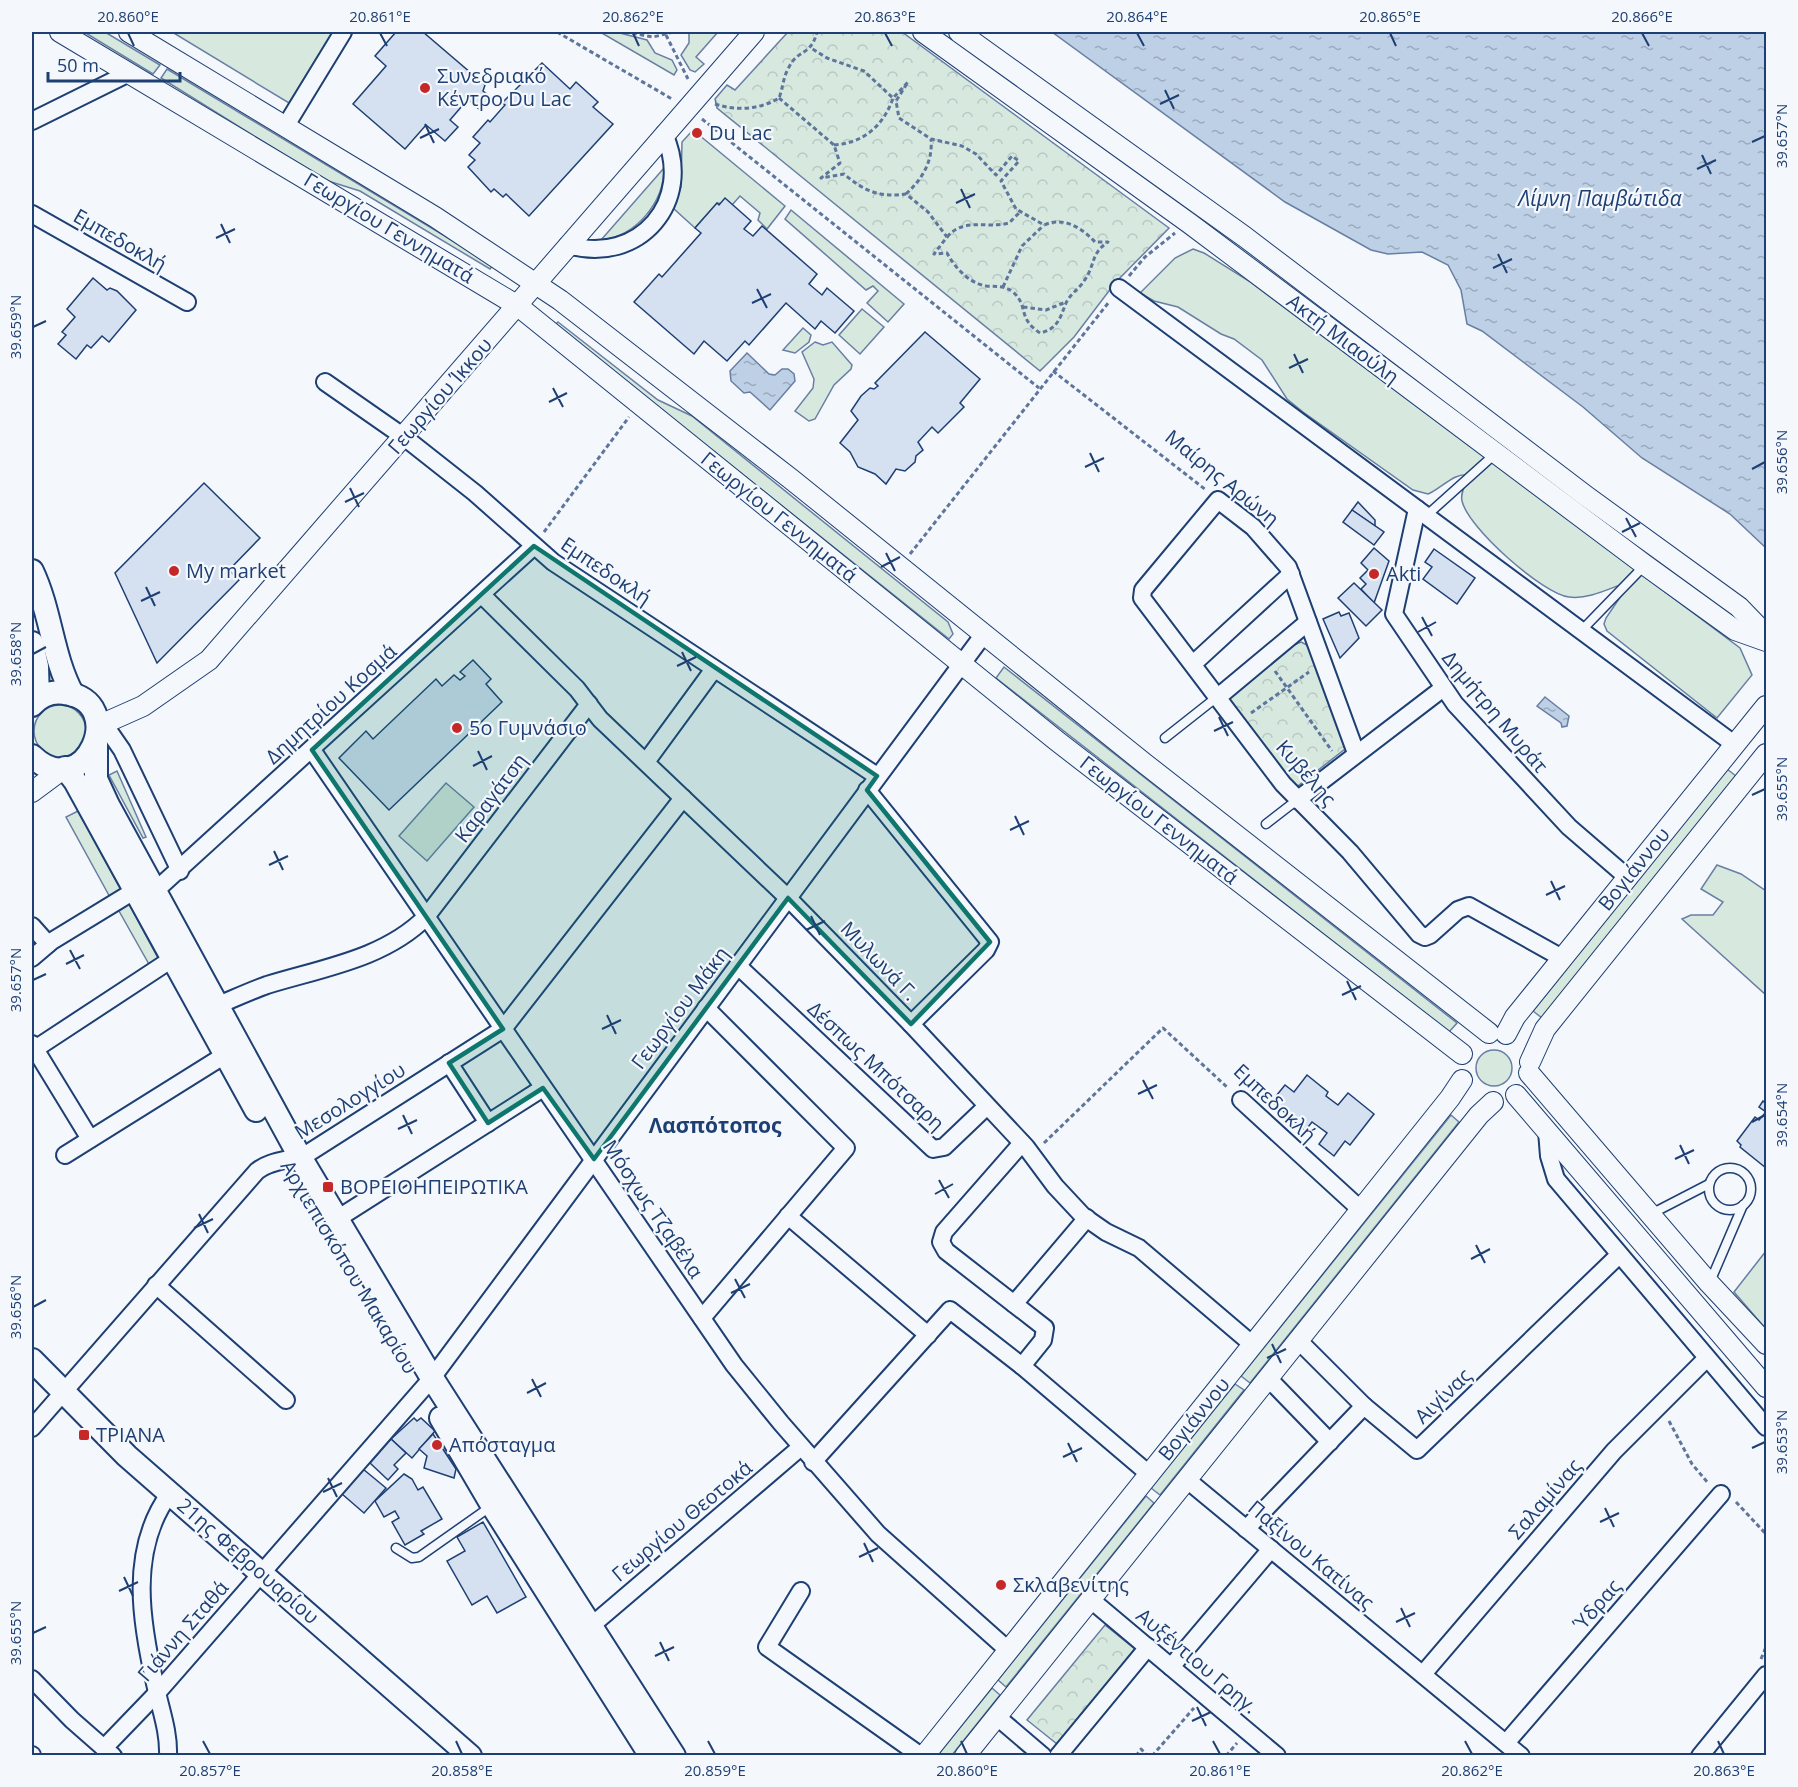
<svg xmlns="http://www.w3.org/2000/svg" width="1798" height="1787" font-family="'Open Sans',sans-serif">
<defs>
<pattern id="park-crowns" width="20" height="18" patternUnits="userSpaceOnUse" patternTransform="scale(1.5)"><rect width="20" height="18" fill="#d7e8df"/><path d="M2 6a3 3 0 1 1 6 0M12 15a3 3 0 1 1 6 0" fill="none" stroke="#b8c8c3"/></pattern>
<pattern id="water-ripples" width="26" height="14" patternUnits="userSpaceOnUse" patternTransform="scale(1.5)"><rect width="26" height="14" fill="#bed0e5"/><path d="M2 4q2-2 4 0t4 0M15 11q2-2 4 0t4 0" fill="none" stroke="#9aaabe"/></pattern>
</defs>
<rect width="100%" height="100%" fill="#f4f7fb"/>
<!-- green -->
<g fill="#d7e8df" stroke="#687fa3" stroke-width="1.5">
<polygon points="84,32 105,32 160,65 153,74"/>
<polygon points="172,32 334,32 289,103"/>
<polygon points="600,32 616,32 647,40 655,53 672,60 677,70 674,75"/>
<polygon points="689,32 718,32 696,57 704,64 695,72 690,70 681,55 689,43"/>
<polygon points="167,69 493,265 490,269 360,191 325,180 161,78"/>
<polygon points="693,130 785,206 767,229 758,220 760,213 740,196 732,205 717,203 695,228 673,208 681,187 682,142"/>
<path d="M664 168C664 203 636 236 601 240Z"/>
<polygon points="791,210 904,304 888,322 867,303 878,291 873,286 866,290 785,219"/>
<path d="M1193 249 1204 253 1249 281 1740 648 1752 675 1717 718 1607 631 1604 624 1606 618 1631 581C1612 587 1589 600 1569 597 1543 594 1468 528 1462 501 1460 492 1466 484 1469 475 1454 472 1441 489 1428 494L1413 490 1303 412 1287 399 1262 360 1234 339 1221 334 1178 307 1154 301 1140 293 1175 258Z"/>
<polygon points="862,309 884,327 860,354 839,335"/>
<polygon points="558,322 658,400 692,416 948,622 953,634 949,639 555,325"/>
<polygon points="803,328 811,335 809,342 795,353 783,350"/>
<polygon points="815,342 823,345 832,342 852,365 851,369 834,385 815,419 809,421 795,411 813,388 814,379 802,352"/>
<polygon points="1004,667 1457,1023 1449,1032 996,678"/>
<circle cx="60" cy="731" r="26"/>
<polygon points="1727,769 1736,776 1542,1018 1533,1011"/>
<polygon points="117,771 146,837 143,838 109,775"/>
<polygon points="446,783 474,807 427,861 399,836"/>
<polygon points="78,811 122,892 111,899 66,817"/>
<polygon points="1717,865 1741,874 1766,891 1766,995 1682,919 1691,915 1713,915 1723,902 1701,889"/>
<polygon points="129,904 159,960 150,966 119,911"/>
<circle cx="1494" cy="1068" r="18"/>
<polygon points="1451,1115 1459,1122 1250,1383 1241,1376"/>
<polygon points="1766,1251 1766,1329 1734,1292"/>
<polygon points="1235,1384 1244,1390 1160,1495 1151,1488"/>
<polygon points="1146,1496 1154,1503 1006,1687 998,1680"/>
<polygon points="992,1688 1000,1695 952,1755 938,1755"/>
</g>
<!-- park -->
<g fill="url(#park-crowns)" stroke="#687fa3" stroke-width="1.5">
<polygon points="788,32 902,32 1169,228 1115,283 1074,337 1040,371 717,108 715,99 727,85 735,90"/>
<polygon points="1301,642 1309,646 1345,749 1294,789 1226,698 1294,645"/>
<polygon points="1105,1625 1135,1649 1057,1744 1027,1720"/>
</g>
<!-- water -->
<g fill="url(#water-ripples)" stroke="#687fa3" stroke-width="1.5">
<polygon points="1052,32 1766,32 1766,548 1730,514 1642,458 1583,407 1482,331 1467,324 1461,290 1448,265 1422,252 1388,254 1371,250 1285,202"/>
<polygon points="747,353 769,374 775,375 782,369 788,369 794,374 795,381 770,410 750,392 744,393 731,381 730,371"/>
<polygon points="1545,697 1569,716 1567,726 1562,727 1561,723 1537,706"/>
</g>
<!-- building -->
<g fill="#d5e0f0" stroke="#1d3f73" stroke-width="1.5">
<polygon points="396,32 423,32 485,85 483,91 492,98 481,111 468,99 450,120 458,127 445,141 426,125 405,149 353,104 386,66 375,56"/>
<polygon points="542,63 570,89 576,82 598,102 593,107 613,124 529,216 506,194 503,197 494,189 491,192 468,167 475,160 469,155 480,143 473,137 488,120 490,122 505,105 502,103"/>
<polygon points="725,198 751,221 744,229 753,236 762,226 817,274 809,284 822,295 827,288 854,311 835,333 821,321 815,329 786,303 749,345 745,341 727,361 704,341 694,354 634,302 659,274 662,277 701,233 695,228 717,203 719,205"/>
<polygon points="93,278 107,290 110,288 117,291 136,310 109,342 102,336 91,348 87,345 76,359 58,344 66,335 62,332 75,317 67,309"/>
<polygon points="925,332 980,379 960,403 964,407 938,433 932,427 918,442 923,450 916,456 915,462 905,471 896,469 886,484 875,474 858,467 850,452 840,443 858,420 851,411 861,396 870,388 874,389 878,386 875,383"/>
<polygon points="204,483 260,538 229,570 239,580 157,663 115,573"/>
<polygon points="1358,502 1375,520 1375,526 1352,510"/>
<polygon points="1352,510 1384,532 1374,545 1343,522"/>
<polygon points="1374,548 1389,561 1374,603 1361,589 1366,584 1360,578 1368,570 1361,563"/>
<polygon points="1434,549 1475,578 1457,604 1423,579 1432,567 1425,562"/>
<polygon points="1354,583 1382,610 1366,626 1338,598"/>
<polygon points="1339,612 1341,616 1349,613 1359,638 1340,658 1323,619"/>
<polygon points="473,660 491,679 486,684 502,702 389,810 339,758 366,731 373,739 436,679 442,686 454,675 460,680 465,676 460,672"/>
<polygon points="1307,1075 1328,1092 1326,1096 1338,1105 1348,1093 1374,1114 1350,1145 1345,1141 1334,1156 1319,1144 1327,1133 1312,1122 1305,1131 1272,1101 1285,1085 1294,1092"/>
<polygon points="1763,1101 1766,1104 1766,1168 1740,1147 1741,1145 1737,1141 1755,1117 1759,1120 1766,1112 1759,1107"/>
<polygon points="414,1418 417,1421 421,1418 435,1431 412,1458 391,1439"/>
<polygon points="433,1434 456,1469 454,1478 424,1468 427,1456 419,1449"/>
<polygon points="391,1439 406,1453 394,1465 398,1469 388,1480 370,1463"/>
<polygon points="363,1469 386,1488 364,1513 342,1494"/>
<polygon points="404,1474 412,1479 418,1490 423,1487 442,1519 421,1531 424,1534 405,1545 392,1522 399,1518 395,1511 384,1517 375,1501"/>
<polygon points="483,1522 526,1597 497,1613 487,1596 472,1605 447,1561 465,1551 457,1537"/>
</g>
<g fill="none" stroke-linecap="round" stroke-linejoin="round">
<defs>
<g id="service">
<polyline points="1426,516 1495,454"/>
<polyline points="1581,631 1645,565"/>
<polyline points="1165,738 1217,697"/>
<polyline points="1266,824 1297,800"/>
<circle cx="1730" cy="1189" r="21"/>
<polyline points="1651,1214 1709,1184"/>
<polyline points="1710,1282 1743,1205"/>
<polyline points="396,1548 412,1558 419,1557 490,1507"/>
</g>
<g id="minor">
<polyline points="32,121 129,73"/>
<polyline points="285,127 343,32"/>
<polyline points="32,214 187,302"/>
<path d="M568 245C639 266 695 201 664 134"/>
<polyline points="1119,288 1734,744"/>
<polyline points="325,382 404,437 475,493 553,562 877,776"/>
<polyline points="1417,509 1394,614 1455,704 1569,827 1627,877"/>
<polyline points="482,595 577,689 600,719 788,898 911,1024 1026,1147 1055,1186 1083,1216 1106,1232 1139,1248 1253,1345"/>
<polyline points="1193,664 1291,574"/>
<polyline points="1218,697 1308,622"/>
<polyline points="104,724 122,750 180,871"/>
<polyline points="312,750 734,1365 781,1423 878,1534 1008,1650"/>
<polyline points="1356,753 1288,567 1253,527 1218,500 1143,590 1142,598 1283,784 1350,852 1419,934 1425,937 1430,935 1458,910 1469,906 1562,958"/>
<polyline points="646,762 714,669"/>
<polyline points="867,790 990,942 986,950 911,1024"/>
<polyline points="1297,800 1442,689"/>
<polyline points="155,891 534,546"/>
<polyline points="32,926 48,944"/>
<polyline points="32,958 52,941 134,891"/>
<polyline points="738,966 933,1149 944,1147 987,1106"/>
<path d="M216 1006C233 999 250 991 267 985 322 968 384 959 426 917L589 704"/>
<polyline points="32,1044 90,1139"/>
<polyline points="35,1049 172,959"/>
<polyline points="449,1063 488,1123"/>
<polyline points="1241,1100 1360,1209"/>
<polyline points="1547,1131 1549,1156 1556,1179 1766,1427"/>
<polyline points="1022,1143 944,1232 941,1242 946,1251 1045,1328 1043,1340 1022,1366"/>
<polyline points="65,1155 225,1055"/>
<polyline points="788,1216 928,1335"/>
<polyline points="337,1219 543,1088"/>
<polyline points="156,1285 286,1400"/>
<polyline points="1014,1304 1087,1218"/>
<polyline points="702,1318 846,1148 706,1008"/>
<polyline points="1298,1340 1364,1406"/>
<polyline points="1268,1378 1330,1442"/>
<path d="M32 1428 257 1171C272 1159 293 1161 310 1152L503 1029 683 798"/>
<polyline points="813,1462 950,1310 1022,1366 1149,1474"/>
<polyline points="1186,1479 1521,1756"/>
<polyline points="1246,1529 1364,1406 1417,1450 1619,1255"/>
<polyline points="801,1591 767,1647 921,1756"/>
<polyline points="1090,1599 1277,1756"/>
<polyline points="591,1626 801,1447"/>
<polyline points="1171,1667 1271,1549"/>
<polyline points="1423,1674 1614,1451 1707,1358"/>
<polyline points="32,1679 72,1720 113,1756"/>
<polyline points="996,1716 1043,1756"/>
<polyline points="1506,1743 1721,1494"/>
<polyline points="104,1748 157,1693 432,1378 984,634"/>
<polyline points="32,1755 32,1756"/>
<path d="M168 1756C169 1732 161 1711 156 1688 141 1624 128 1550 170 1493"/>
<polyline points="1058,1756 1148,1647"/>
<polyline points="1700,1756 1766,1675"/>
</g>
<g id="tertiary">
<polyline points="60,32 518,306 1057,741 1462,1054"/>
<polyline points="129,32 435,217 560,300 791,479 1144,763 1489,1033"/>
<polyline points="923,32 1189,223 1645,565 1735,630 1766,641"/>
<polyline points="959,32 1245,237 1586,496 1739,607 1766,635"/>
<polyline points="98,726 143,706 209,660 754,32"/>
<polyline points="32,792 63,769"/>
<polyline points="1506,1034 1515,1017 1766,706"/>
<polyline points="1530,1062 1545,1029 1766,754"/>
<polyline points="1529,1073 1709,1283 1766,1344"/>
<polyline points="1516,1095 1766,1387"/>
<polyline points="924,1756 1450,1098 1462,1080"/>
<polyline points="965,1756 1479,1115 1493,1102"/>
</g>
<g id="secondary">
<path d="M32 571C51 611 52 657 73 695"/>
<polyline points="32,643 37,666 38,699"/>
<path d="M32 705C40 696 51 691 64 693 131 700 85 807 32 756"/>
<polyline points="96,743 96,779 108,805 300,1157 432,1378 674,1756"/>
<polyline points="65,768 75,781 256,1110"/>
<polyline points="32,1360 127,1456 470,1756"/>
<polyline points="441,1418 492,1505 651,1756"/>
</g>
</defs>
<!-- service casing -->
<use href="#service" stroke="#1d3f73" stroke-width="11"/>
<!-- minor casing -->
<use href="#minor" stroke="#1d3f73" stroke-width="20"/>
<!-- tertiary casing -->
<use href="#tertiary" stroke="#1d3f73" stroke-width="22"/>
<!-- secondary casing -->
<use href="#secondary" stroke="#1d3f73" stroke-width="26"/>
<!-- path -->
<g stroke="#5e769c" stroke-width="3" stroke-dasharray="4.5 3" stroke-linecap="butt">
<polyline points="557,32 672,99"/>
<polyline points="625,32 653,37 674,32"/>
<polyline points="666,35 688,79"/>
<path d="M779 98 834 145 840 163 821 178 844 174C864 191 880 198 906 194L928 212 947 237 934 254 947 253C955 268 969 283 986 286 996 287 1004 285 1013 292 1029 306 1017 318 1040 333 1058 329 1060 318 1066 303 1070 294 1079 289 1084 281 1096 264 1090 254 1108 242H1095C1082 228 1064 216 1044 225L1016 209 1001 181 1019 161 1012 156 996 175 976 154 962 146 931 139 899 118 896 101 908 82 893 98 864 71 827 58 811 48"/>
<path d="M715 104C736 111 759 110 779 98 783 88 783 77 789 67 798 49 811 56 817 32"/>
<polyline points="702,119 1039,388"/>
<path d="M834 145C864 143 884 125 893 98"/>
<path d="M906 194C922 179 933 162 931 139"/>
<path d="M947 237C964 217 987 229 1009 223L1021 211"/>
<polyline points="1129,276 1145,257 1175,233"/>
<polyline points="1003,287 1022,246 1044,225"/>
<polyline points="1023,307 1046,310 1066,302"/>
<polyline points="1053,371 1206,490"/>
<polyline points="544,532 629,417"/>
<polyline points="910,554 1109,302"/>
<polyline points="1275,671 1332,751"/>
<polyline points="1251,713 1309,672"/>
<polyline points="1044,1143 1163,1028 1228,1088"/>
<polyline points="1669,1421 1692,1464 1708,1483"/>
<polyline points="1736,1502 1766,1534"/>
<polyline points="1761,1659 1766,1647"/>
<polyline points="1136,1756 1141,1749 1148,1756"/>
<polyline points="1152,1756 1194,1708"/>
<polyline points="1226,1756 1237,1743"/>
</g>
<!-- service -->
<use href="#service" stroke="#f4f7fb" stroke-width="8"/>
<!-- minor -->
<use href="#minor" stroke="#f4f7fb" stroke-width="16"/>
<!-- tertiary -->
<use href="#tertiary" stroke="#f4f7fb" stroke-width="20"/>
<!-- secondary -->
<use href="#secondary" stroke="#f4f7fb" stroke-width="22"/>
</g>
<!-- marked area -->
<path fill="#0f766e" fill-opacity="0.2" stroke="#0f766e" stroke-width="4.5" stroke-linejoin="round" d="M534 546 877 776 867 790 990 942 911 1024 788 898 594 1159 543 1088 488 1123 449 1063 503 1029 312 750Z"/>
<!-- ticks -->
<path fill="none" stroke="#1d3f73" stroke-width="2" d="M128 33 134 46M380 33 387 46M633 33 639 46M885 33 892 46M1137 33 1144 46M1390 33 1396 46M1642 33 1649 46M1165 90 1174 109M1160 104 1179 95M425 124 434 143M420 138 439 129M1752 142 1765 136M1702 155 1711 174M1697 169 1716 160M961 189 970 208M956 203 975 194M221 224 230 243M216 238 235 229M1498 254 1507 273M1493 268 1512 259M757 289 767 308M752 303 771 294M33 327 46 321M1294 354 1303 373M1289 368 1308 359M553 388 563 407M549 402 567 393M1090 453 1099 472M1085 467 1104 458M1752 469 1765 462M350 488 359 507M345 502 364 493M1626 518 1636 537M1622 532 1640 523M886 553 895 571M881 567 900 557M146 587 155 606M141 601 160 592M1422 617 1432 636M1418 632 1436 622M682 652 691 671M33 654 46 647M677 666 696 657M1219 717 1228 736M1214 731 1233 722M478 751 487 770M473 766 492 756M1752 795 1765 789M1015 816 1024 835M1010 830 1029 821M274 851 283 870M269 865 288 856M1551 881 1560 900M1546 895 1565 886M811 916 820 935M806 930 825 921M70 950 80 969M66 964 84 955M33 980 46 974M1347 981 1356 1000M1342 995 1361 986M607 1015 616 1034M602 1029 621 1020M1143 1080 1153 1099M1138 1094 1157 1085M403 1115 412 1134M1752 1122 1765 1115M398 1129 417 1120M1680 1145 1689 1164M1675 1159 1694 1150M939 1180 949 1198M935 1194 953 1184M199 1214 208 1233M194 1228 213 1219M1476 1245 1485 1263M1471 1259 1490 1249M735 1279 745 1298M731 1293 750 1284M33 1307 46 1300M1272 1344 1281 1363M1267 1358 1286 1349M532 1379 541 1397M527 1393 546 1383M1068 1443 1077 1462M1752 1448 1765 1442M1063 1457 1082 1448M328 1478 337 1497M323 1492 342 1483M1605 1508 1614 1527M1600 1522 1619 1513M864 1543 873 1562M859 1557 878 1548M124 1577 133 1596M119 1591 138 1582M1401 1608 1410 1627M1396 1622 1415 1613M33 1633 46 1627M660 1642 669 1661M655 1656 674 1647M1197 1707 1206 1726M1192 1721 1211 1712M203 1741 210 1754M456 1741 462 1754M708 1741 715 1754M961 1741 967 1754M1213 1741 1220 1754M1465 1741 1472 1754M1718 1741 1724 1754"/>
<!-- markers -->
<g fill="#c62828" stroke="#f4f7fb" stroke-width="2">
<circle cx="425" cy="88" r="6"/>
<circle cx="697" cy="133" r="6"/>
<circle cx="174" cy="571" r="6"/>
<circle cx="1374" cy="574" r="6"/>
<circle cx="457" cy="728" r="6"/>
<rect x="322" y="1181" width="12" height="12" rx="3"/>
<rect x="78" y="1429" width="12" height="12" rx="3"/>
<circle cx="437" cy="1445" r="6"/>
<circle cx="1001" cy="1585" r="6"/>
</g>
<g text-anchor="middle" stroke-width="4.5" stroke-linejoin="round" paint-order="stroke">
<!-- poi labels -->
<g font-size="20" fill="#1d3f73" stroke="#f4f7fb" text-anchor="start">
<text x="437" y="83">Συνεδριακό<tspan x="437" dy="23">Κέντρο Du Lac</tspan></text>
<text x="709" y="140">Du Lac</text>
<text x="186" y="578">My market</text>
<text x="1386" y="581">Akti</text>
<text x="469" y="735">5ο Γυμνάσιο</text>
<text x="340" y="1194">ΒΟΡΕΙΟΗΠΕΙΡΩΤΙΚΑ</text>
<text x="96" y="1442">ΤΡΙΑΝΑ</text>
<text x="449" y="1452">Απόσταγμα</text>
<text x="1013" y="1592">Σκλαβενίτης</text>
</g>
<!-- street labels -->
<g font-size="20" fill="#1d3f73" stroke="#f4f7fb">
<text transform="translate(389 228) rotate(31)" y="7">Γεωργίου Γεννηματά</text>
<text transform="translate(120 240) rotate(30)" y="7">Εμπεδοκλή</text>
<text transform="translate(1343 339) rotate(37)" y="7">Ακτή Μιαούλη</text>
<text transform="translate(440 396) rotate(-49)" y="7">Γεωργίου Ίκκου</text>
<text transform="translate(1222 478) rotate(39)" y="7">Μαίρης Αρώνη</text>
<text transform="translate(779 517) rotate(39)" y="7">Γεωργίου Γεννηματά</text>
<text transform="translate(606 571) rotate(34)" y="7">Εμπεδοκλή</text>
<text transform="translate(331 704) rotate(-42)" y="7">Δημητρίου Κοσμά</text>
<text transform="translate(1495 712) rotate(50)" y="7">Δημήτρη Μυράτ</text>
<text transform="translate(1306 773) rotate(49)" y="7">Κυβέλης</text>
<text transform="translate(491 798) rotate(-53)" y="7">Καραγάτση</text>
<text transform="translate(1159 820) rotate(38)" y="7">Γεωργίου Γεννηματά</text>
<text transform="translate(1634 869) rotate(-51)" y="7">Βογιάννου</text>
<text transform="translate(879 961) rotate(46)" y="7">Μυλωνά Γ.</text>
<text transform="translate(680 1008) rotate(-53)" y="7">Γεωργίου Μάκη</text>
<text transform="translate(876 1066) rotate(43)" y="7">Δέσπως Μπότσαρη</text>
<text transform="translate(350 1101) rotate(-32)" y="7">Μεσολογγίου</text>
<text transform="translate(1275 1103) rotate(43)" y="7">Εμπεδοκλή</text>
<text transform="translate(653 1209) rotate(56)" y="7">Μόσχως Τζαβέλα</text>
<text transform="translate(349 1267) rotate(59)" y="7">Αρχιεπισκόπου Μακαρίου</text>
<text transform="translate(1443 1396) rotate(-44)" y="7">Αιγίνας</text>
<text transform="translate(1194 1419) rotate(-51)" y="7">Βογιάννου</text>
<text transform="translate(1545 1499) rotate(-49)" y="7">Σαλαμίνας</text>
<text transform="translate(682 1521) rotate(-40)" y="7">Γεωργίου Θεοτοκά</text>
<text transform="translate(1311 1555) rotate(40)" y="7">Παξίνου Κατίνας</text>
<text transform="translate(248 1561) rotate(41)" y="7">21ης Φεβρουαρίου</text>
<text transform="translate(1597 1605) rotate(-49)" y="7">Ύδρας</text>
<text transform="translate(183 1631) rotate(-49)" y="7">Γιάννη Σταθά</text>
<text transform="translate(1197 1661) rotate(40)" y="7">Αυξέντιου Γρηγ.</text>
</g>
<!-- water labels -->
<g font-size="21" font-style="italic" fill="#1d3f73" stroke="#f4f7fb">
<text x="1600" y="206">Λίμνη Παμβώτιδα</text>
</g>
<!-- neighbourhood labels -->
<g font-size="21" font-weight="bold" fill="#1d3f73" stroke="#f4f7fb">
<text x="715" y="1133">Λασπότοπος</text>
</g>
</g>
<!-- border -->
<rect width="1798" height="1787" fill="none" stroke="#f4f7fb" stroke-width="66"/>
<!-- scale -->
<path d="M48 72v9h132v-9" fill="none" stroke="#1d3f73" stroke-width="3"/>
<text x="57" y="72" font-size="18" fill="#1d3f73" stroke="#f4f7fb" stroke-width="4.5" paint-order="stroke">50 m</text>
<rect x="33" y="33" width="1732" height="1721" fill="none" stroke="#1d3f73" stroke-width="2"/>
<g font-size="15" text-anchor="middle" fill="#1d3f73">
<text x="128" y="22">20.860°E</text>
<text x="380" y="22">20.861°E</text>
<text x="633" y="22">20.862°E</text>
<text x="885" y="22">20.863°E</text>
<text x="1137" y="22">20.864°E</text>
<text x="1390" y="22">20.865°E</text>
<text x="1642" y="22">20.866°E</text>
<text transform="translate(1782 136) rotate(-90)" y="5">39.657°N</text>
<text transform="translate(16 327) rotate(-90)" y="5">39.659°N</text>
<text transform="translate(1782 462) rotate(-90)" y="5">39.656°N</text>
<text transform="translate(16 654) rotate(-90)" y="5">39.658°N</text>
<text transform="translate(1782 789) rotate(-90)" y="5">39.655°N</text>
<text transform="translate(16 980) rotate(-90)" y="5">39.657°N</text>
<text transform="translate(1782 1115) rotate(-90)" y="5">39.654°N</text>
<text transform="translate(16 1307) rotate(-90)" y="5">39.656°N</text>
<text transform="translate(1782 1442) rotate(-90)" y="5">39.653°N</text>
<text transform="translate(16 1633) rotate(-90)" y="5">39.655°N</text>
<text x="210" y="1776">20.857°E</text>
<text x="462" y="1776">20.858°E</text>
<text x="715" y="1776">20.859°E</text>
<text x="967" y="1776">20.860°E</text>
<text x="1220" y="1776">20.861°E</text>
<text x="1472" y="1776">20.862°E</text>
<text x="1724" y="1776">20.863°E</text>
</g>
</svg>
